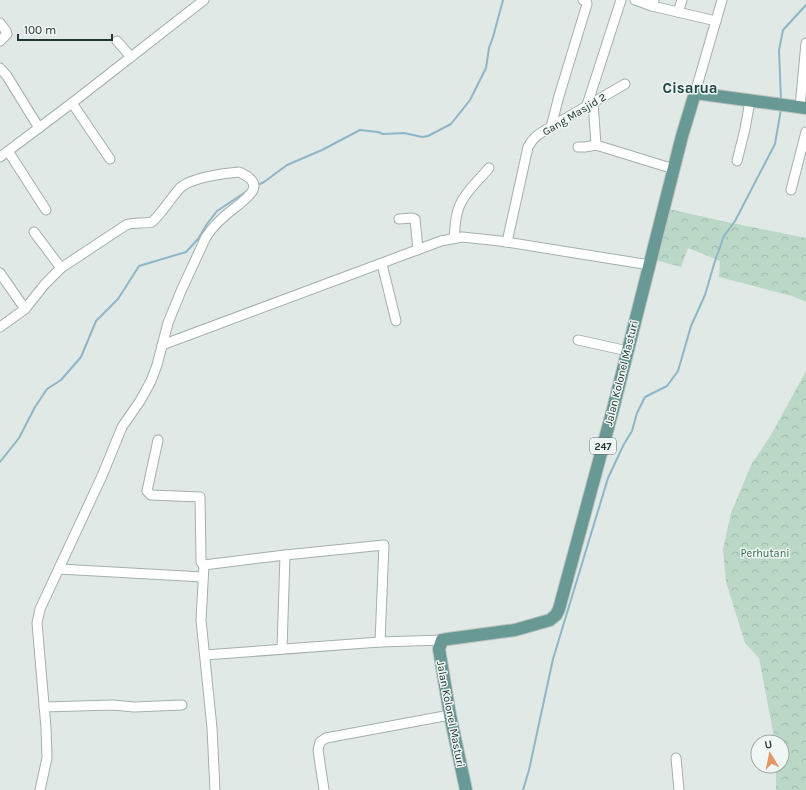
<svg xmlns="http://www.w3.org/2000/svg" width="806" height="790" font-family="Karla,sans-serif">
<defs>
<pattern id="forest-crowns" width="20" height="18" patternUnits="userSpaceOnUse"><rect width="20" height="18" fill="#bbd8c7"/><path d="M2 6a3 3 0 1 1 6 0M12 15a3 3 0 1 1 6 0" fill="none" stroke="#a0baac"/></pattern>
</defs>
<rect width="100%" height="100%" fill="#e0e9e6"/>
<!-- forest -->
<g fill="url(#forest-crowns)">
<polygon points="669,209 727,222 806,238 806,302 792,296 719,277 720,261 688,248 681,267 655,260"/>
<polygon points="806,371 806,790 776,790 776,766 782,766 782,742 775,742 759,658 745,643 726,582 723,549 731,513 751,465 771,435"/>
</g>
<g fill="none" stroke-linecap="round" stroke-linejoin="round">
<!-- stream -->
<g stroke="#8db6c8" stroke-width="2">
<polyline points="781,100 779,50 783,30 806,5"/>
<polyline points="256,186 264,182 287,165 322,150 360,130 378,132 383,134 404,133 422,137 428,136 451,124 470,100 486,68 489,48 493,37 503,0"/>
<polyline points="0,462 19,438 35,407 47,389 61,380 81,357 96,321 118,299 139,266 186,252 198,239 207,224 217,211 250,189"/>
<polyline points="523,790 529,770 553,659 608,478 624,444 632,431 637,413 645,397 667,386 678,371 691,326 705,295 715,261 724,236 735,221 775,144 781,109"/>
</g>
<defs>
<g id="minor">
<polyline points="635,0 652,6"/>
<polyline points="654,0 652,6 716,21"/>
<polyline points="678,12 682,0"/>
<polyline points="0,23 6,31 7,34 0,41"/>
<polyline points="117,41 131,57"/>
<polyline points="0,68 7,76 39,128"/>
<polyline points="695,93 722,0"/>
<polyline points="593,102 596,145"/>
<polyline points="72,103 110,159"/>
<polyline points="587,105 621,0"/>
<polyline points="800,107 806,43"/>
<polyline points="551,127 559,96 587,4 586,1 583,0"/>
<polyline points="578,147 585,147 596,145 674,169"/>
<polyline points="8,151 46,210"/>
<polyline points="0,157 72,103 204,0"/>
<polyline points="737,161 745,129 750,101"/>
<polyline points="791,190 806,132"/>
<polyline points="399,219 412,218 415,219 418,250"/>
<polyline points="34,232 61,268"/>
<path d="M454 238C455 229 455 219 458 210 462 195 479 180 489 168"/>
<path d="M507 242 528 147C533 137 540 133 549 128L625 84"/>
<polyline points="382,264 396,321"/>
<polyline points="0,273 25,309"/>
<path d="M0 327 25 309 45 284 61 268 126 225C134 222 143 224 152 222 163 212 170 199 180 188 190 178 224 173 239 172 246 175 257 181 253 190 250 196 242 202 237 206 225 215 214 224 206 237L181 291 168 323 157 365 151 381 140 401 122 427 102 476 40 609 37 623 46 728 47 758 40 790"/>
<polyline points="578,340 628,351"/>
<polyline points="162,345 441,241 462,237 500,241 650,265"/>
<polyline points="158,440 147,491 151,495 200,497 201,558 201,562 204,566"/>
<polyline points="285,555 384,545 380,642"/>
<polyline points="59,569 203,577"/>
<polyline points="205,655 380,642 442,640"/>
<polyline points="44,707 113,705 134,707 182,705"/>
<polyline points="676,758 679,790"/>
<polyline points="215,790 212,728 201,620 204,565 285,555 282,649"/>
<polyline points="324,790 318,750 320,742 326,738 450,715"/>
</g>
<polyline id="major" points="466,790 450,715 439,649 442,640 448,639 515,630 550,620 556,615 559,609 613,409 682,136 695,93 806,108"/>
</defs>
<!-- minor casing -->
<use href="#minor" stroke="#a3b0ad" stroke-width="11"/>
<!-- major casing -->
<use href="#major" stroke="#bdc3c2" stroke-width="14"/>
<!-- minor -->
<use href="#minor" stroke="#fff" stroke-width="9"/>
<!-- major -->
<use href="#major" stroke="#699994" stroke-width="12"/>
</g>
<g text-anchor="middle" stroke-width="3" stroke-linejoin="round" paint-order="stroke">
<!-- shield labels -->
<rect fill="#eff6f4" stroke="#60706e" stroke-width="1" x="590" y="438" width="26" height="16" rx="3"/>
<g font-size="10" font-weight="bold" fill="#223734">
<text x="603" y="450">247</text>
</g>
<!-- street labels -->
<g font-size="11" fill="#223734" stroke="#eff6f4">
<text transform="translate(574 114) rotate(-31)" y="4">Gang Masjid 2</text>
<text transform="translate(621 373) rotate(-76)" y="4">Jalan Kolonel Masturi</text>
<text transform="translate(451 714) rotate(79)" y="4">Jalan Kolonel Masturi</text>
</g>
<!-- park labels -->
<g font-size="11" fill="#31694f" stroke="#eff6f4">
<text x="765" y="557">Perhutani</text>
</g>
<!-- district labels -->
<g font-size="15" font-weight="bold" fill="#214643" stroke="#eff6f4">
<text x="690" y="93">Cisarua</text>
</g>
</g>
<!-- north arrow -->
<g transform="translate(770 754) rotate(350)"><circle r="19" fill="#eff6f4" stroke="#9daaa7"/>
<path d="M0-3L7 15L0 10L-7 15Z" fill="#e29665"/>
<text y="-6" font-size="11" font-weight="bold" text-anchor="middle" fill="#223734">U</text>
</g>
<!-- scale -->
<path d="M18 34v6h94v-6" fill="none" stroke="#223734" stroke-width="2"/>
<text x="24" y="34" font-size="12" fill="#223734" stroke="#eff6f4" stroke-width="3" paint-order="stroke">100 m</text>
</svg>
